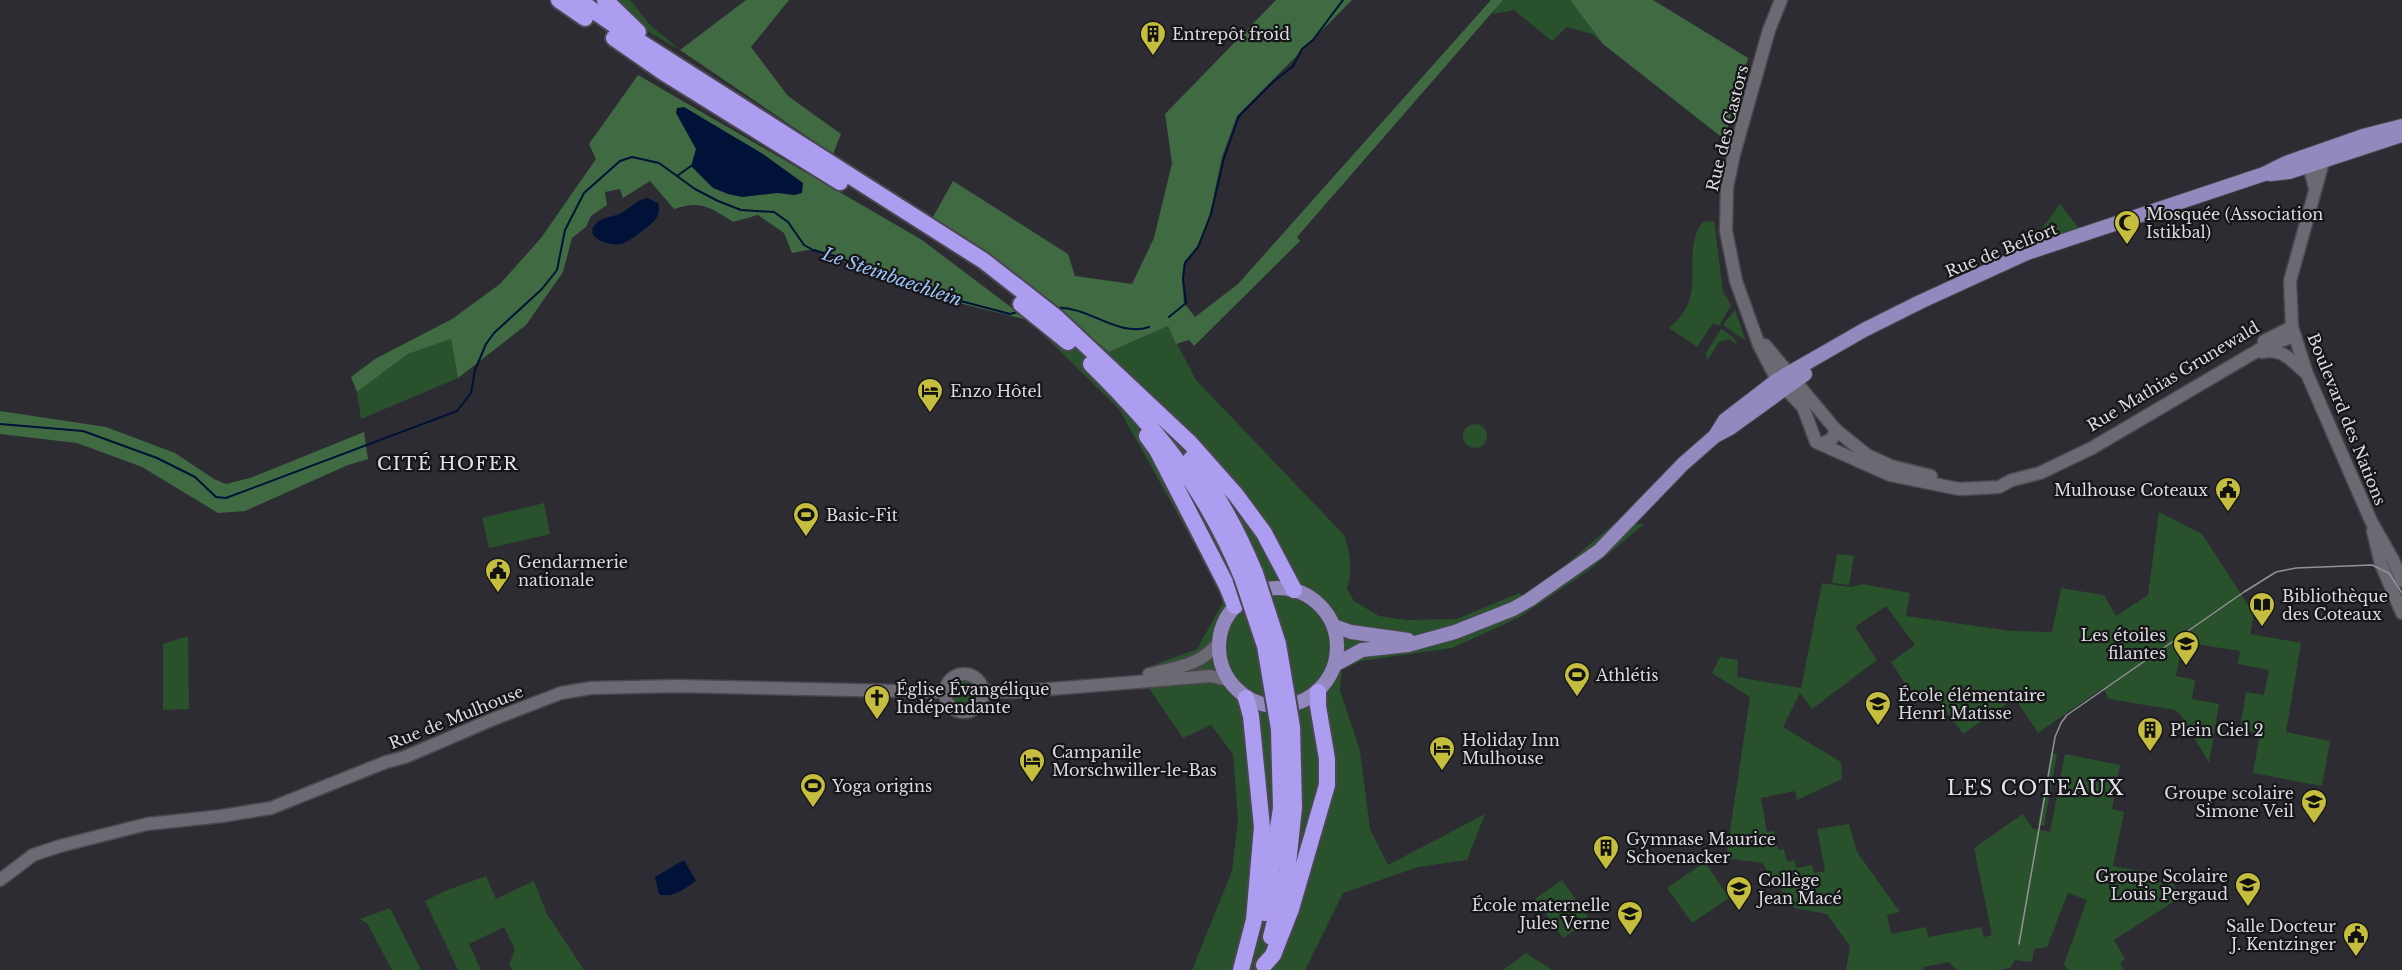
<svg xmlns="http://www.w3.org/2000/svg" width="2402" height="970" font-family="'Libre Baskerville',serif">
<rect width="100%" height="100%" fill="#2d2c33"/>
<!-- green -->
<g fill="#29512c">
<polygon points="614,0 630,0 650,25 680,50 649,32"/>
<polygon points="1503,0 1570,0 1603,44 1592,34 1567,27 1552,41 1514,10 1493,14 1496,6"/>
<polygon points="2060,204 2080,230 2037,243 2034,242 2036,237"/>
<path d="M1714 221 1723 292 1731 305 1719 326 1713 323 1697 347 1669 328C1674 323 1681 317 1685 310 1701 284 1683 246 1703 222Z"/>
<path d="M1045 298 1109 352 1168 326 1196 380 1344 535C1351 555 1353 569 1347 589L1354 601 1379 616 1406 620 1457 619 1519 593 1522 596 1545 582 1616 522 1644 524 1588 571 1520 617 1452 648 1361 661 1342 670 1340 690 1360 751 1370 829 1388 865 1485 814 1467 860 1418 867 1343 893 1305 970H1192L1232 871 1238 820 1233 754 1211 725 1183 738 1148 687 1151 666 1197 649 1225 599 1119 409 1028 320Z"/>
<polygon points="1735,310 1746,341 1723,325"/>
<polygon points="1721,329 1733,337 1738,345 1729,339 1719,342 1707,361 1706,353"/>
<polygon points="451,339 458,378 361,419 357,392 408,354"/>
<circle cx="1475" cy="436" r="12"/>
<polygon points="544,503 550,534 489,548 482,518"/>
<polygon points="2159,512 2202,534 2254,614 2250,634 2301,643 2286,732 2330,741 2322,786 2253,773 2260,734 2240,729 2246,692 2264,695 2269,670 2238,664 2240,651 2189,643 2180,654 2176,676 2195,680 2192,699 2219,704 2209,763 2181,715 2175,710 2109,699 2103,688 2038,733 2015,698 1963,734 1931,690 1916,700 1891,662 1915,645 1886,606 1855,627 1877,660 1812,709 1800,693 1783,727 1841,762 1842,779 1797,800 1795,791 1761,798 1767,832 1774,831 1778,850 1784,849 1787,862 1795,860 1796,868 1812,865 1814,873 1825,871 1817,829 1849,824 1857,852 1900,912 1887,915 1891,934 1926,927 1928,937 1981,927 1984,937 1992,935 1974,848 2023,814 2032,828 2050,832 2065,754 2120,765 2112,809 2124,812 2113,866 2156,874 2155,881 2173,884 2181,897 2114,940 2125,959 2120,963 2124,970 2068,970 2064,964 2087,900 2068,893 2047,947 2034,949 2032,962 2015,960 2010,968 1998,970 1957,970 1949,962 1924,967 1923,970 1846,970 1850,946 1827,914 1794,908 1762,863 1726,858 1750,697 1712,673 1720,657 1738,660 1737,677 1801,688 1822,583 1851,587 1863,584 1910,593 1906,616 2011,631 2052,632 2061,588 2104,595 2116,616 2148,595"/>
<polygon points="1837,554 1854,556 1849,585 1832,583"/>
<polygon points="188,636 189,709 163,710 163,644"/>
<circle cx="964" cy="693" r="13"/>
<polygon points="2051,752 2057,754 2044,826 2038,825"/>
<polygon points="1705,862 1729,898 1692,923 1667,888"/>
<polygon points="486,876 496,899 534,881 547,914 584,970 512,970 509,964 515,950 504,927 469,944 481,970 458,970 425,901 445,891"/>
<polygon points="1562,880 1590,920 1563,938 1535,899"/>
<polygon points="390,908 421,970 392,970 367,923 360,919"/>
<polygon points="1526,953 1552,970 1503,970"/>
</g>
<!-- forest -->
<g fill="#3f6a42">
<polygon points="746,0 789,0 751,47 788,96 841,134 833,154 680,50"/>
<polygon points="1276,0 1352,0 1237,116 1222,157 1210,214 1198,246 1184,262 1182,278 1184,303 1195,317 1238,284 1491,0 1503,0 1297,237 1300,241 1194,346 1189,340 1176,344 1168,326 1109,352 1045,298 933,217 953,181 1068,254 1075,276 1132,284 1154,238 1172,163 1165,114"/>
<polygon points="1570,0 1653,0 1748,58 1724,139 1603,44"/>
<path d="M638 75 922 240 1028 320 926 295 814 249 792 253 784 233 758 215 733 222C710 207 701 200 674 209L650 181 623 198 620 189 605 192 607 205 591 216 586 227 572 238 563 272 526 325 458 378 451 339 408 354 357 392 351 377 375 359 452 319 500 284 541 238 596 159 589 144Z"/>
<polygon points="0,411 106,427 175,453 214,479 226,484 250,478 364,432 368,459 348,465 245,511 218,513 142,467 77,443 0,434"/>
</g>
<!-- water -->
<g fill="#001237">
<polygon points="684,107 763,154 803,183 802,193 794,195 778,193 742,197 728,194 713,188 691,166 696,149 676,113 677,108"/>
<path d="M647 198 658 203C661 217 655 221 645 229 638 234 630 241 621 244 609 247 580 236 598 222 604 217 612 217 619 214 630 209 636 200 647 198Z"/>
<path d="M684 860 696 881C685 888 673 899 659 894L655 877Z"/>
</g>
<g fill="none" stroke-linecap="round" stroke-linejoin="round">
<!-- stream -->
<g stroke="#001237" stroke-width="2">
<polyline points="677,176 691,166"/>
<path d="M1055 308C1088 305 1117 338 1149 327"/>
<polyline points="1169,317 1186,303 1183,279 1185,263 1198,247 1211,214 1224,158 1239,116 1274,81 1293,66 1302,49 1313,40 1343,0"/>
<polyline points="0,424 83,431 157,458 195,477 216,497 226,498 457,411 471,393 475,370 486,344 494,333 542,289 557,270 565,230 584,193 620,161 632,157 659,163 695,189 718,201 741,210 774,212 788,222 804,245 813,250 839,257 878,276 903,281 930,293 1010,314 1018,312"/>
</g>
<defs>
<g id="secondary">
<polyline points="1781,0 1769,30 1734,154 1727,187 1726,231 1736,281 1759,345 1777,380 1803,407 1816,442 1890,475 1959,489 1999,487 2012,480 2040,473 2092,448 2262,348 2294,336"/>
<polyline points="2315,188 2309,166 2313,154 2323,162 2290,281 2292,327 2307,374 2371,521 2393,560 2402,581"/>
<polyline points="2264,341 2292,327"/>
<polyline points="1765,345 1836,430 1832,439 1821,444"/>
<path d="M2262 352C2284 348 2290 360 2306 373"/>
<polyline points="1836,430 1867,455 1891,466 1931,476"/>
<polyline points="2373,531 2381,564 2402,613"/>
<circle cx="964" cy="693" r="19"/>
<path d="M1149 674C1176 668 1202 665 1219 642"/>
<polyline points="983,691 1014,692 1211,676 1228,680"/>
<polyline points="0,880 33,855 60,846 147,824 222,816 271,808 386,762 405,757 491,720 561,693 591,688 678,686 945,692"/>
</g>
<g id="primary">
<polyline points="2270,174 2289,172 2402,135"/>
<polyline points="1715,436 1725,420 1777,380 1864,330 1920,302 2027,253 2264,174 2286,163 2363,136 2402,126"/>
<circle cx="1278" cy="647" r="59"/>
<polyline points="1334,626 1351,632 1408,640"/>
<polyline points="1336,664 1362,650 1408,645 1455,632 1513,609 1529,600 1599,551 1683,464 1715,436 1730,428 1805,374"/>
</g>
<g id="highway">
<polyline points="559,0 585,18"/>
<polyline points="578,0 629,35 984,261 1057,318 1190,443 1236,495 1264,533 1294,590"/>
<polyline points="605,0 638,32"/>
<polyline points="614,38 663,72 840,182"/>
<polyline points="1021,304 1068,342"/>
<path d="M1091 364C1159 431 1205 488 1242 577"/>
<polyline points="1147,436 1157,450 1227,586 1235,606"/>
<path d="M1191 459C1218 494 1238 532 1255 573"/>
<polyline points="1265,913 1281,808 1279,729"/>
<polyline points="1271,937 1287,874 1294,807 1292,727"/>
<polyline points="1264,965 1273,955 1291,909 1327,785 1327,759 1318,706 1318,692"/>
<polyline points="1241,970 1254,920 1262,827 1251,716 1246,698"/>
</g>
</defs>
<!-- secondary casing -->
<use href="#secondary" stroke="#49484e" stroke-width="15"/>
<!-- primary casing -->
<use href="#primary" stroke="#49484e" stroke-width="16"/>
<!-- highway casing -->
<use href="#highway" stroke="#49484e" stroke-width="20"/>
<!-- secondary -->
<use href="#secondary" stroke="#6b6a72" stroke-width="12"/>
<!-- primary -->
<use href="#primary" stroke="#9389be" stroke-width="14"/>
<!-- highway -->
<use href="#highway" stroke="#ad9df0" stroke-width="16"/>
<!-- tram -->
<polyline stroke="#929197" stroke-width="1.5" points="2019,944 2055,737 2061,723 2067,715 2244,592 2276,572 2296,568 2372,565 2389,573 2402,593"/>
<defs>
<g id="highway-bridge">
<polyline points="1255,573 1278,644 1292,727"/>
<polyline points="1242,577 1265,646 1279,729"/>
</g>
</defs>
<!-- highway-bridge casing -->
<use href="#highway-bridge" stroke="#49484e" stroke-width="20" stroke-linecap="butt"/>
<!-- highway-bridge -->
<use href="#highway-bridge" stroke="#ad9df0" stroke-width="16"/>
</g>
<!-- icons -->
<defs>
<symbol id="building-pin" viewBox="-11 -11 22 30"><path d="M0 17L-7.5 6A9.5 9.5 0 1 1 7.5 6Z" fill="#c4bd3e" stroke="#161518"/><path d="M-4-6H4V6H1V3H-1V6H-4ZM-2.5-4.3h1.7v1.8h-1.7ZM.8-4.3h1.7v1.8H.8ZM-2.5-1h1.7V.8h-1.7ZM.8-1h1.7V.8H.8Z" fill="#111"/></symbol>
<symbol id="mosque-pin" viewBox="-11 -11 22 30"><path d="M0 17L-7.5 6A9.5 9.5 0 1 1 7.5 6Z" fill="#c4bd3e" stroke="#161518"/><path d="M3.5-4.9A6 6 0 1 0 3.5 4.9A5 5 0 1 1 3.5-4.9Z" fill="#111"/></symbol>
<symbol id="hotel-pin" viewBox="-11 -11 22 30"><path d="M0 17L-7.5 6A9.5 9.5 0 1 1 7.5 6Z" fill="#c4bd3e" stroke="#161518"/><path d="M-6-4.5h1.5V1H6V5H4.5V3h-9V5H-6ZM-4 0a1.8 1.8 0 1 1 3.6 0ZM.5 0V-2.5h3Q6-2.5 6 0Z" fill="#111"/></symbol>
<symbol id="civic-pin" viewBox="-11 -11 22 30"><path d="M0 17L-7.5 6A9.5 9.5 0 1 1 7.5 6Z" fill="#c4bd3e" stroke="#161518"/><path d="M-.6-6.5H3V-4.5H.6V-3L4-1V1h2V6H-6V1h2V-1L-.6-3ZM-1.2 2.5V6h2.4V2.5Z" fill="#111"/></symbol>
<symbol id="stadium-pin" viewBox="-11 -11 22 30"><path d="M0 17L-7.5 6A9.5 9.5 0 1 1 7.5 6Z" fill="#c4bd3e" stroke="#161518"/><path d="M0-5a6.5 5 0 1 0 0 10a6.5 5 0 1 0 0-10ZM-3.5-1.8h7v3.6h-7Z" fill="#111"/></symbol>
<symbol id="library-pin" viewBox="-11 -11 22 30"><path d="M0 17L-7.5 6A9.5 9.5 0 1 1 7.5 6Z" fill="#c4bd3e" stroke="#161518"/><path d="M-6-4Q-3-5.5-.7-3.5V5Q-3 3-6 4ZM6-4Q3-5.5 .7-3.5V5Q3 3 6 4Z" fill="#111"/></symbol>
<symbol id="school-pin" viewBox="-11 -11 22 30"><path d="M0 17L-7.5 6A9.5 9.5 0 1 1 7.5 6Z" fill="#c4bd3e" stroke="#161518"/><path d="M0-5L7-2L0 1L-7-2ZM-4 1L0 2.5L4 1V4Q0 6-4 4Z" fill="#111"/></symbol>
<symbol id="church-pin" viewBox="-11 -11 22 30"><path d="M0 17L-7.5 6A9.5 9.5 0 1 1 7.5 6Z" fill="#c4bd3e" stroke="#161518"/><path d="M-1.2-6h2.4v3.5h3.3v2.4h-3.3V6h-2.4V-.1h-3.3v-2.4h3.3Z" fill="#111"/></symbol>
</defs>
<g fill-rule="evenodd">
<use href="#building-pin" x="1138" y="19" width="30" height="40"/>
<use href="#mosque-pin" x="2112" y="208" width="30" height="40"/>
<use href="#hotel-pin" x="915" y="376" width="30" height="40"/>
<use href="#civic-pin" x="2213" y="475" width="30" height="40"/>
<use href="#stadium-pin" x="791" y="500" width="30" height="40"/>
<use href="#civic-pin" x="483" y="556" width="30" height="40"/>
<use href="#library-pin" x="2247" y="590" width="30" height="40"/>
<use href="#school-pin" x="2171" y="629" width="30" height="40"/>
<use href="#stadium-pin" x="1562" y="660" width="30" height="40"/>
<use href="#church-pin" x="862" y="683" width="30" height="40"/>
<use href="#school-pin" x="1863" y="689" width="30" height="40"/>
<use href="#building-pin" x="2135" y="715" width="30" height="40"/>
<use href="#hotel-pin" x="1427" y="734" width="30" height="40"/>
<use href="#hotel-pin" x="1017" y="746" width="30" height="40"/>
<use href="#stadium-pin" x="798" y="771" width="30" height="40"/>
<use href="#school-pin" x="2299" y="787" width="30" height="40"/>
<use href="#building-pin" x="1591" y="833" width="30" height="40"/>
<use href="#school-pin" x="2233" y="870" width="30" height="40"/>
<use href="#school-pin" x="1724" y="874" width="30" height="40"/>
<use href="#school-pin" x="1615" y="899" width="30" height="40"/>
<use href="#civic-pin" x="2341" y="920" width="30" height="40"/>
</g>
<g text-anchor="middle" stroke-width="4.5" stroke-linejoin="round" paint-order="stroke">
<!-- poi labels -->
<g font-size="16" fill="#dcdbe0" stroke="#161518" text-anchor="start">
<text x="1172" y="40">Entrepôt froid</text>
<text x="2146" y="220">Mosquée (Association<tspan x="2146" dy="18">Istikbal)</tspan></text>
<text x="950" y="397">Enzo Hôtel</text>
<text x="2208" y="496" text-anchor="end">Mulhouse Coteaux</text>
<text x="826" y="521">Basic-Fit</text>
<text x="518" y="568">Gendarmerie<tspan x="518" dy="18">nationale</tspan></text>
<text x="2282" y="602">Bibliothèque<tspan x="2282" dy="18">des Coteaux</tspan></text>
<text x="2166" y="641" text-anchor="end">Les étoiles<tspan x="2166" dy="18">filantes</tspan></text>
<text x="1596" y="681">Athlétis</text>
<text x="896" y="695">Église Évangélique<tspan x="896" dy="18">Indépendante</tspan></text>
<text x="1898" y="701">École élémentaire<tspan x="1898" dy="18">Henri Matisse</tspan></text>
<text x="2170" y="736">Plein Ciel 2</text>
<text x="1462" y="746">Holiday Inn<tspan x="1462" dy="18">Mulhouse</tspan></text>
<text x="1052" y="758">Campanile<tspan x="1052" dy="18">Morschwiller-le-Bas</tspan></text>
<text x="832" y="792">Yoga origins</text>
<text x="2294" y="799" text-anchor="end">Groupe scolaire<tspan x="2294" dy="18">Simone Veil</tspan></text>
<text x="1626" y="845">Gymnase Maurice<tspan x="1626" dy="18">Schoenacker</tspan></text>
<text x="2228" y="882" text-anchor="end">Groupe Scolaire<tspan x="2228" dy="18">Louis Pergaud</tspan></text>
<text x="1758" y="886">Collège<tspan x="1758" dy="18">Jean Macé</tspan></text>
<text x="1610" y="911" text-anchor="end">École maternelle<tspan x="1610" dy="18">Jules Verne</tspan></text>
<text x="2336" y="932" text-anchor="end">Salle Docteur<tspan x="2336" dy="18">J. Kentzinger</tspan></text>
</g>
<!-- street labels -->
<g font-size="16" fill="#dcdbe0" stroke="#161518">
<text transform="translate(1727 128) rotate(-76)" y="6">Rue des Castors</text>
<text transform="translate(2001 250) rotate(-22)" y="6">Rue de Belfort</text>
<text transform="translate(2173 376) rotate(-31)" y="6">Rue Mathias Grunewald</text>
<text transform="translate(2347 419) rotate(68)" y="6">Boulevard des Nations</text>
<text transform="translate(456 717) rotate(-22)" y="6">Rue de Mulhouse</text>
</g>
<!-- water labels -->
<g font-size="18" font-style="italic" fill="#9ec4fa" stroke="#161518">
<text transform="translate(892 277) rotate(19)" y="6">Le Steinbaechlein</text>
</g>
<!-- neighbourhood labels -->
<g font-size="18" letter-spacing="1.5" fill="#e4e3ec" stroke="#161518">
<text x="448" y="470">CITÉ HOFER</text>
</g>
<!-- quarter labels -->
<g font-size="20" letter-spacing="1.5" fill="#e4e3ec" stroke="#161518">
<text x="2036" y="795">LES COTEAUX</text>
</g>
</g>
</svg>
